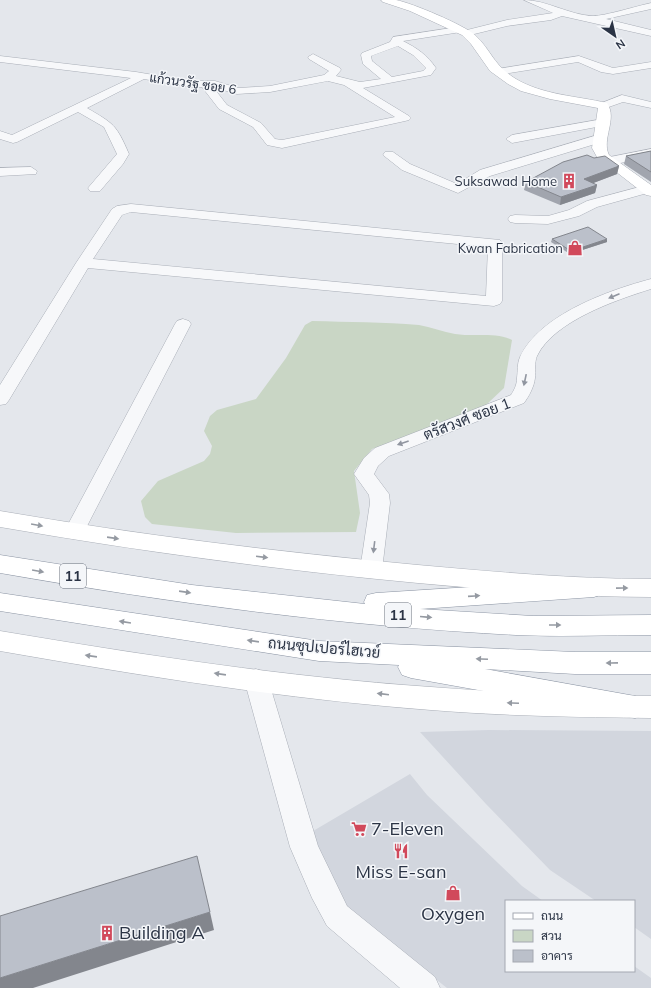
<svg xmlns="http://www.w3.org/2000/svg" width="651" height="988" font-family="Mulish,Sarabun,sans-serif">
<rect width="100%" height="100%" fill="#e4e7ec"/>
<!-- built -->
<g fill="#d2d6de">
<polygon points="489,730 651,731 651,939 634,927 634,901 596,901 550,870 486,804 420,732"/>
<polygon points="410,774 427,795 522,886 543,901 506,901 506,971 634,971 634,966 651,978 651,988 447,988 346,908 308,834"/>
</g>
<!-- green -->
<path fill="#c9d6c5" d="M312 321C348 322 384 322 419 325 431 327 443 332 455 334 474 337 495 332 512 340L504 388 486 405 471 414 372 449 354 471 360 513 356 532 236 533 152 524 145 517 141 501 158 481 204 461 210 454 212 446 204 431 210 416 217 410 256 399 286 358 305 325Z"/>
<g fill="none" stroke-linecap="round" stroke-linejoin="round">
<defs>
<g id="street">
<path d="M524 0C547 0 569 15 593 16 605 16 637 6 651 3V9L606 19 651 30V36L562 16 551 20 507 26 466 36 461 33 463 31 507 20 553 13Z"/>
<path d="M458 27 461 28 463 30 461 32 403 41C417 48 427 55 436 68L431 75 363 88 409 116 411 118 409 120 405 121 282 148 267 145 253 127 219 109 202 87H189L144 79 87 108C114 124 116 124 129 154L123 164 100 191H90L88 188 117 154 104 127 78 112 17 142 13 143 0 139V131L12 135 131 78 0 62V56L136 72 189 81H215L238 88 270 86 324 75 329 71 309 59 308 57 313 54 340 68 341 70 336 76 360 82 381 79 363 64 361 55 362 53 390 42 393 37ZM398 46 413 55 426 68 423 71 392 77 372 61 371 56ZM328 81 344 85 395 117 282 140 275 139 261 123 227 105 213 87 237 94 270 92Z"/>
<polygon points="579,56 613,68 651,62 651,68 613,74 601,72 578,62 497,75 492,72 497,69"/>
<polygon points="622,95 651,102 651,108 623,102 603,109 597,106 599,104"/>
<polygon points="603,119 607,121 609,123 607,125 512,143 506,139 512,135"/>
<polygon points="601,134 607,138 605,141 490,176 458,193 402,170 383,155 385,152 393,152 410,164 457,184 480,170"/>
<polygon points="651,149 651,157 610,165 604,161 610,157"/>
<polygon points="31,167 37,171 36,174 0,176 0,168"/>
<polygon points="647,185 651,186 651,192 597,207 579,216 548,224 515,223 510,222 508,219 510,216 515,215 548,216 569,210 587,201"/>
<path d="M131 204 500 240 502 243V301L500 304 494 306 88 268 9 400 6 404 0 405V385L76 263 112 209 117 206ZM131 212 488 247 486 296 93 259 122 215Z"/>
<path d="M651 279V289C616 300 554 321 537 356 534 363 536 371 535 378 534 387 529 396 524 403L389 456 378 466 374 474 389 494 390 503 382 570 379 576 371 578 363 576 360 570 370 503 369 495 354 474 364 458 375 448 511 395C514 390 517 385 517 378 518 371 517 364 520 357 539 315 609 290 651 279Z"/>
<polygon points="183,319 189,321 191,324 84,532 81,537 74,539 67,537 64,532 175,324 177,321"/>
<polygon points="256,669 265,672 268,679 318,846 347,906 435,977 440,988 400,988 327,926 312,898 290,847 244,679 247,672"/>
</g>
<g id="secondary">
<path d="M381 0C386 0 392 0 396 0 412 3 464 25 475 35 492 51 493 65 516 79 543 95 577 96 607 103 618 119 601 139 609 155L651 185V196L646 195 597 157 592 148 598 108 550 99 521 91 508 84 490 71 471 44 462 35 410 11 383 2Z"/>
<path d="M0 511C139 535 278 552 418 565 496 572 573 579 651 579V597C573 597 495 590 418 583 278 570 139 551 0 527Z"/>
<path d="M0 631C143 655 286 677 431 687 504 693 577 695 651 696V718C577 717 504 716 431 710 286 699 143 676 0 651Z"/>
</g>
<g id="highway">
<path d="M0 555 192 585 365 604 364 602 367 595 376 593 594 579 603 582 606 588 603 594 594 597 420 609 533 616 651 615V635C606 635 561 637 516 635 343 626 171 603 0 573Z"/>
<polygon points="0,593 319,641 575,652 651,652 651,674 575,674 485,669 635,696 645,699 649,707 645,715 635,718 411,678 402,675 398,667 399,665 319,661 0,611"/>
</g>
</defs>
<!-- street casing -->
<use href="#street" stroke="#a9aeb7" stroke-width="1"/>
<!-- secondary casing -->
<use href="#secondary" stroke="#a9aeb7" stroke-width="1"/>
<!-- highway casing -->
<use href="#highway" stroke="#8b94a3" stroke-width="1"/>
<!-- street -->
<use href="#street" fill="#f7f8fa" fill-rule="evenodd"/>
<!-- secondary -->
<use href="#secondary" fill="#fff" fill-rule="evenodd"/>
<!-- highway -->
<use href="#highway" fill="#fff" fill-rule="evenodd"/>
</g>
<!-- wall -->
<g fill="#a1a5ae">
<polygon points="651,151 651,182 624,164 626,156"/>
<polygon points="594,158 619,166 617,174 593,183 597,185 595,193 560,205 524,190 526,182"/>
<polygon points="552,239 607,242 570,254 551,242"/>
</g>
<!-- shaded-wall -->
<g fill="#83868d">
<polygon points="619,166 617,174 583,187 584,179"/>
<polygon points="597,185 595,193 560,205 561,197"/>
<polygon points="607,239 607,242 570,254 571,251"/>
<polygon points="210,912 214,930 33,988 0,988 0,978"/>
</g>
<!-- building -->
<g fill="#bbc0ca" stroke="#83868d">
<polygon points="651,151 651,172 626,156"/>
<polygon points="587,155 594,158 605,156 619,166 584,179 597,185 561,197 526,182 563,162"/>
<polygon points="588,227 607,239 571,251 552,239"/>
<polygon points="197,856 210,912 0,978 0,916"/>
</g>
<!-- one-way arrows -->
<defs><path id="oneway-solid" d="M-6-.8H1V-3.2L6.5 0L1 3.2V.8H-6Z"/></defs>
<g fill="#9196a0">
<use href="#oneway-solid" transform="translate(614 296) rotate(157)"/>
<use href="#oneway-solid" transform="translate(525 380) rotate(102)"/>
<use href="#oneway-solid" transform="translate(403 443) rotate(161)"/>
<use href="#oneway-solid" transform="translate(374 547) rotate(97)"/>
</g>
<g fill="#959aa2">
<use href="#oneway-solid" transform="translate(37 525) rotate(10)"/>
<use href="#oneway-solid" transform="translate(113 538) rotate(8)"/>
<use href="#oneway-solid" transform="translate(262 557) rotate(7)"/>
<use href="#oneway-solid" transform="translate(38 571) rotate(10)"/>
<use href="#oneway-solid" transform="translate(622 588) rotate(-1)"/>
<use href="#oneway-solid" transform="translate(185 592) rotate(8)"/>
<use href="#oneway-solid" transform="translate(474 596) rotate(-4)"/>
<use href="#oneway-solid" transform="translate(426 617) rotate(5)"/>
<use href="#oneway-solid" transform="translate(125 622) rotate(-171)"/>
<use href="#oneway-solid" transform="translate(555 625)"/>
<use href="#oneway-solid" transform="translate(253 641) rotate(-172)"/>
<use href="#oneway-solid" transform="translate(91 656) rotate(-172)"/>
<use href="#oneway-solid" transform="translate(482 659) rotate(-177)"/>
<use href="#oneway-solid" transform="translate(612 663) rotate(179)"/>
<use href="#oneway-solid" transform="translate(220 674) rotate(-172)"/>
<use href="#oneway-solid" transform="translate(383 694) rotate(-173)"/>
<use href="#oneway-solid" transform="translate(513 703) rotate(-178)"/>
</g>
<!-- icons -->
<defs>
<symbol id="building-bare" viewBox="-9 -9 18 18"><path d="M-4-6H4V6H1V3H-1V6H-4ZM-2.5-4.3h1.7v1.8h-1.7ZM.8-4.3h1.7v1.8H.8ZM-2.5-1h1.7V.8h-1.7ZM.8-1h1.7V.8H.8Z" fill="#d1495b" stroke="#f4f6f9" stroke-width="2.5" paint-order="stroke"/></symbol>
<symbol id="shop-bare" viewBox="-9 -9 18 18"><path d="M-5-2.5h2.3a2.7 3.5 0 0 1 5.4 0H5L5.5 6h-11ZM-1.5-2.5h3a1.5 2.3 0 0 0-3 0Z" fill="#d1495b" stroke="#f4f6f9" stroke-width="2.5" paint-order="stroke"/></symbol>
<symbol id="supermarket-bare" viewBox="-9 -9 18 18"><path d="M-6-5.5h2.5l.6 2H6L4.5 2H-2.5L-4.4-4H-6ZM-1.5 3.2a1.3 1.3 0 1 0 .1 0ZM3 3.2a1.3 1.3 0 1 0 .1 0Z" fill="#d1495b" stroke="#f4f6f9" stroke-width="2.5" paint-order="stroke"/></symbol>
<symbol id="restaurant-bare" viewBox="-9 -9 18 18"><path d="M-5-6h1v4h1v-4h1v4h1v-4h1v5L-1.5 .5V6h-2V.5L-5-1ZM5-6V6H3V1.5H1.5Q1.5-4 5-6Z" fill="#d1495b" stroke="#f4f6f9" stroke-width="2.5" paint-order="stroke"/></symbol>
</defs>
<g fill-rule="evenodd">
<use href="#building-bare" x="558" y="170" width="22" height="22"/>
<use href="#shop-bare" x="564" y="237" width="22" height="22"/>
<use href="#supermarket-bare" x="348" y="818" width="22" height="22"/>
<use href="#restaurant-bare" x="390" y="840" width="22" height="22"/>
<use href="#shop-bare" x="442" y="882" width="22" height="22"/>
<use href="#building-bare" x="96" y="922" width="22" height="22"/>
</g>
<g text-anchor="middle" stroke-width="3" stroke-linejoin="round" paint-order="stroke">
<!-- far-street labels -->
<g font-size="13" fill="#2b3445" stroke="#f4f6f9">
<text transform="translate(193 83) rotate(8)" y="5">แก้วนวรัฐ ซอย 6</text>
</g>
<!-- far-poi labels -->
<g font-size="13" fill="#2b3445" stroke="#f4f6f9" text-anchor="end">
<text x="557" y="186">Suksawad Home</text>
<text x="563" y="253">Kwan Fabrication</text>
</g>
<!-- shield labels -->
<g fill="#f4f6f9" stroke="#676e7b" stroke-width="1">
<rect x="60" y="564" width="26" height="24" rx="3"/>
<rect x="385" y="603" width="26" height="24" rx="3"/>
</g>
<g font-size="14" font-weight="bold" fill="#2b3445">
<text x="73" y="581">11</text>
<text x="398" y="620">11</text>
</g>
<!-- street labels -->
<g font-size="15" fill="#2b3445" stroke="#f4f6f9">
<text transform="translate(467 419) rotate(-21)" y="5">ตรัสวงศ์ ซอย 1</text>
<text transform="translate(324 648) rotate(5)" y="5">ถนนซุปเปอร์ไฮเวย์</text>
</g>
<!-- near-poi labels -->
<g font-size="18" fill="#2b3445" stroke="#f4f6f9" text-anchor="start">
<text x="371" y="835">7-Eleven</text>
<text x="401" y="878" text-anchor="middle">Miss E-san</text>
<text x="453" y="920" text-anchor="middle">Oxygen</text>
<text x="119" y="939">Building A</text>
</g>
</g>
<!-- legend -->
<rect x="505" y="900" width="130" height="72" fill="#f4f6f9" stroke="#a4a8b1"/>
<rect x="513" y="913" width="20" height="6" fill="#ffffff" stroke="#a4a8b1"/>
<text x="541" y="920" font-size="12" fill="#2b3445">ถนน</text>
<rect x="513" y="930" width="20" height="12" fill="#c9d6c5" stroke="#a4a8b1"/>
<text x="541" y="940" font-size="12" fill="#2b3445">สวน</text>
<rect x="513" y="950" width="20" height="12" fill="#bbc0ca" stroke="#a4a8b1"/>
<text x="541" y="960" font-size="12" fill="#2b3445">อาคาร</text>
<!-- north arrow -->
<g transform="translate(615 36) rotate(146)" stroke="#f4f6f9" stroke-width="3" paint-order="stroke">
<path d="M0-3L7 15L0 10L-7 15Z" fill="#2b3445"/>
<text y="-6" font-size="11" font-weight="bold" text-anchor="middle" fill="#2b3445">N</text>
</g>
</svg>
